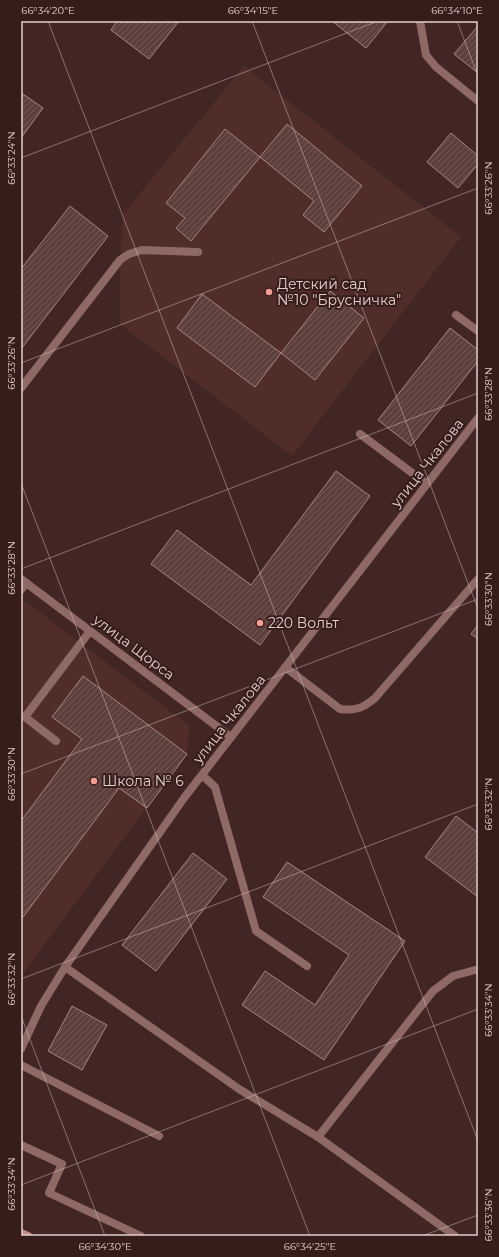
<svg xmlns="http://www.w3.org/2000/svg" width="499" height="1257" font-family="Montserrat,sans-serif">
<defs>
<pattern id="building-hatch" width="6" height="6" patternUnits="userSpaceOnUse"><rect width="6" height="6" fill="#5d3f3c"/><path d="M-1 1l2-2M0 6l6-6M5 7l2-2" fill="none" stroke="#745a57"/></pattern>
</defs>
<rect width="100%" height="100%" fill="#422624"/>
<!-- built -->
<g fill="#502d29">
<polygon points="244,66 461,237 292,456 120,324 120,260 123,214"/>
<polygon points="21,598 190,726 187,754 21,976"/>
</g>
<!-- building -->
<g fill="url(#building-hatch)" stroke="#a78581">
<polygon points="117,21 179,21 149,59 111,30"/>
<polygon points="332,21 388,21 366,48"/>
<polygon points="478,26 478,73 454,54"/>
<polygon points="23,94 43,108 21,138 21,97"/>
<polygon points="287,124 362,186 324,232 303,215 314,201 260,157"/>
<polygon points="225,129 260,157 191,241 176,228 185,218 166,203"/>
<polygon points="451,133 478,156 478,164 458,188 427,162"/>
<polygon points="70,206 108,236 21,349 21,269"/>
<polygon points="330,291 364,318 315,380 281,353"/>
<polygon points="202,294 281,353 255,387 177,328"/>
<polygon points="450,328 478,350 478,361 411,446 378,420"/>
<polygon points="336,471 370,496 260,645 151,564 177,530 251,585"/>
<polygon points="478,625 478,639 471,634"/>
<polygon points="83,676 187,754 147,808 119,788 23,917 21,916 21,821 82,739 52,717"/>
<polygon points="456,816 478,833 478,897 425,857"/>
<polygon points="193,853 227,879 156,971 122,945"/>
<polygon points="287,862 405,941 324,1060 242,1005 265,971 315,1005 349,955 263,897"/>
<polygon points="72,1006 107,1025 82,1070 48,1051"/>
</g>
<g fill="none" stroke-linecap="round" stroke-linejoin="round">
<!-- service -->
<g stroke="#8e6965" stroke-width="8">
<polyline points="420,21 426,55 436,67 478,101"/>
<polyline points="456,315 478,331"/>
<polyline points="21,388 120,260 129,254 142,250 198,252"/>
<polyline points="360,434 427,484"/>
<polyline points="21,590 26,583"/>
<path d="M285 667 340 709C356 711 363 708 375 698L478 579"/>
<polyline points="56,741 25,717 90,631"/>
<polyline points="202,775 215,787 256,931 307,966"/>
<polyline points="65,967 239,1089 318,1137 433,991 453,976 475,970 478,970"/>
<polyline points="21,1065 159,1136"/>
<polyline points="318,1137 455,1236"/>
<polyline points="21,1145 62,1164 49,1193 141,1236"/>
</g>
<!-- minor -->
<polyline stroke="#8e6965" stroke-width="8" points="21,579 231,737"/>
<!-- tertiary -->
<polyline stroke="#8e6965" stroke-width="8" points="21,1049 41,1006 65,967 184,798 478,418"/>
<!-- secondary -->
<polyline stroke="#c38983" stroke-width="8" points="21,1233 28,1236"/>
</g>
<!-- ticks -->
<path fill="none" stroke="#e1cfcc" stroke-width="1" stroke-opacity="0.45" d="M48 21 478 1141M252 21 478 609M457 21 478 76M21 158 378 21M21 363 478 188M21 483 310 1236M21 569 478 393M21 774 478 599M21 979 478 804M21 1016 105 1236M21 1185 478 1009M422 1236 478 1215"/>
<!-- markers -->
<g fill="#f59c93" stroke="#371d1a" stroke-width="1.5">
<circle cx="269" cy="292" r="4"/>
<circle cx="260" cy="623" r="4"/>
<circle cx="94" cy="781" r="4"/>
</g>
<g text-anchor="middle" stroke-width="4" stroke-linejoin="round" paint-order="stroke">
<!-- poi labels -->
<g font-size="14" fill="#e1cfcc" stroke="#371d1a" text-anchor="start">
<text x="277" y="289">Детский сад<tspan x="277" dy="16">№10 "Брусничка"</tspan></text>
<text x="268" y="628">220 Вольт</text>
<text x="102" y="786">Школа № 6</text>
</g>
<!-- street labels -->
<g font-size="14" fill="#e1cfcc" stroke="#371d1a">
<text transform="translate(427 463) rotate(-52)" y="5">улица Чкалова</text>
<text transform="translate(134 647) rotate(37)" y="5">улица Щорса</text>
<text transform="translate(229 719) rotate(-52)" y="5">улица Чкалова</text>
</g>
</g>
<!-- border -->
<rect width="499" height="1257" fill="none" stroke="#371d1a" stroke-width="44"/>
<rect x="22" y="22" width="455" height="1213" fill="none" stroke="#e1cfcc" stroke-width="1.5"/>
<g font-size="10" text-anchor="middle" fill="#e1cfcc">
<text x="48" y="14">66°34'20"E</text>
<text x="253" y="14">66°34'15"E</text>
<text x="457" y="14">66°34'10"E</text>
<text transform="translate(11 158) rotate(-90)" y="4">66°33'24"N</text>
<text transform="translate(488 188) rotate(-90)" y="4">66°33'26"N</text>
<text transform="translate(11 363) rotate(-90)" y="4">66°33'26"N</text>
<text transform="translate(488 394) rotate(-90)" y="4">66°33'28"N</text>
<text transform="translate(11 568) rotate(-90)" y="4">66°33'28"N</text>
<text transform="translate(488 599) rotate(-90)" y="4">66°33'30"N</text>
<text transform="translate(11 774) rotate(-90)" y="4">66°33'30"N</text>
<text transform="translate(488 804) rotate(-90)" y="4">66°33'32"N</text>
<text transform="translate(11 979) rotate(-90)" y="4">66°33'32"N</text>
<text transform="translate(488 1010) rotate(-90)" y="4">66°33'34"N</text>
<text transform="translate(11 1184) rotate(-90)" y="4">66°33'34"N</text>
<text transform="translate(488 1215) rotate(-90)" y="4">66°33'36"N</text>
<text x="105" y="1250">66°34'30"E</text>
<text x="310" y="1250">66°34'25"E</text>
</g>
</svg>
